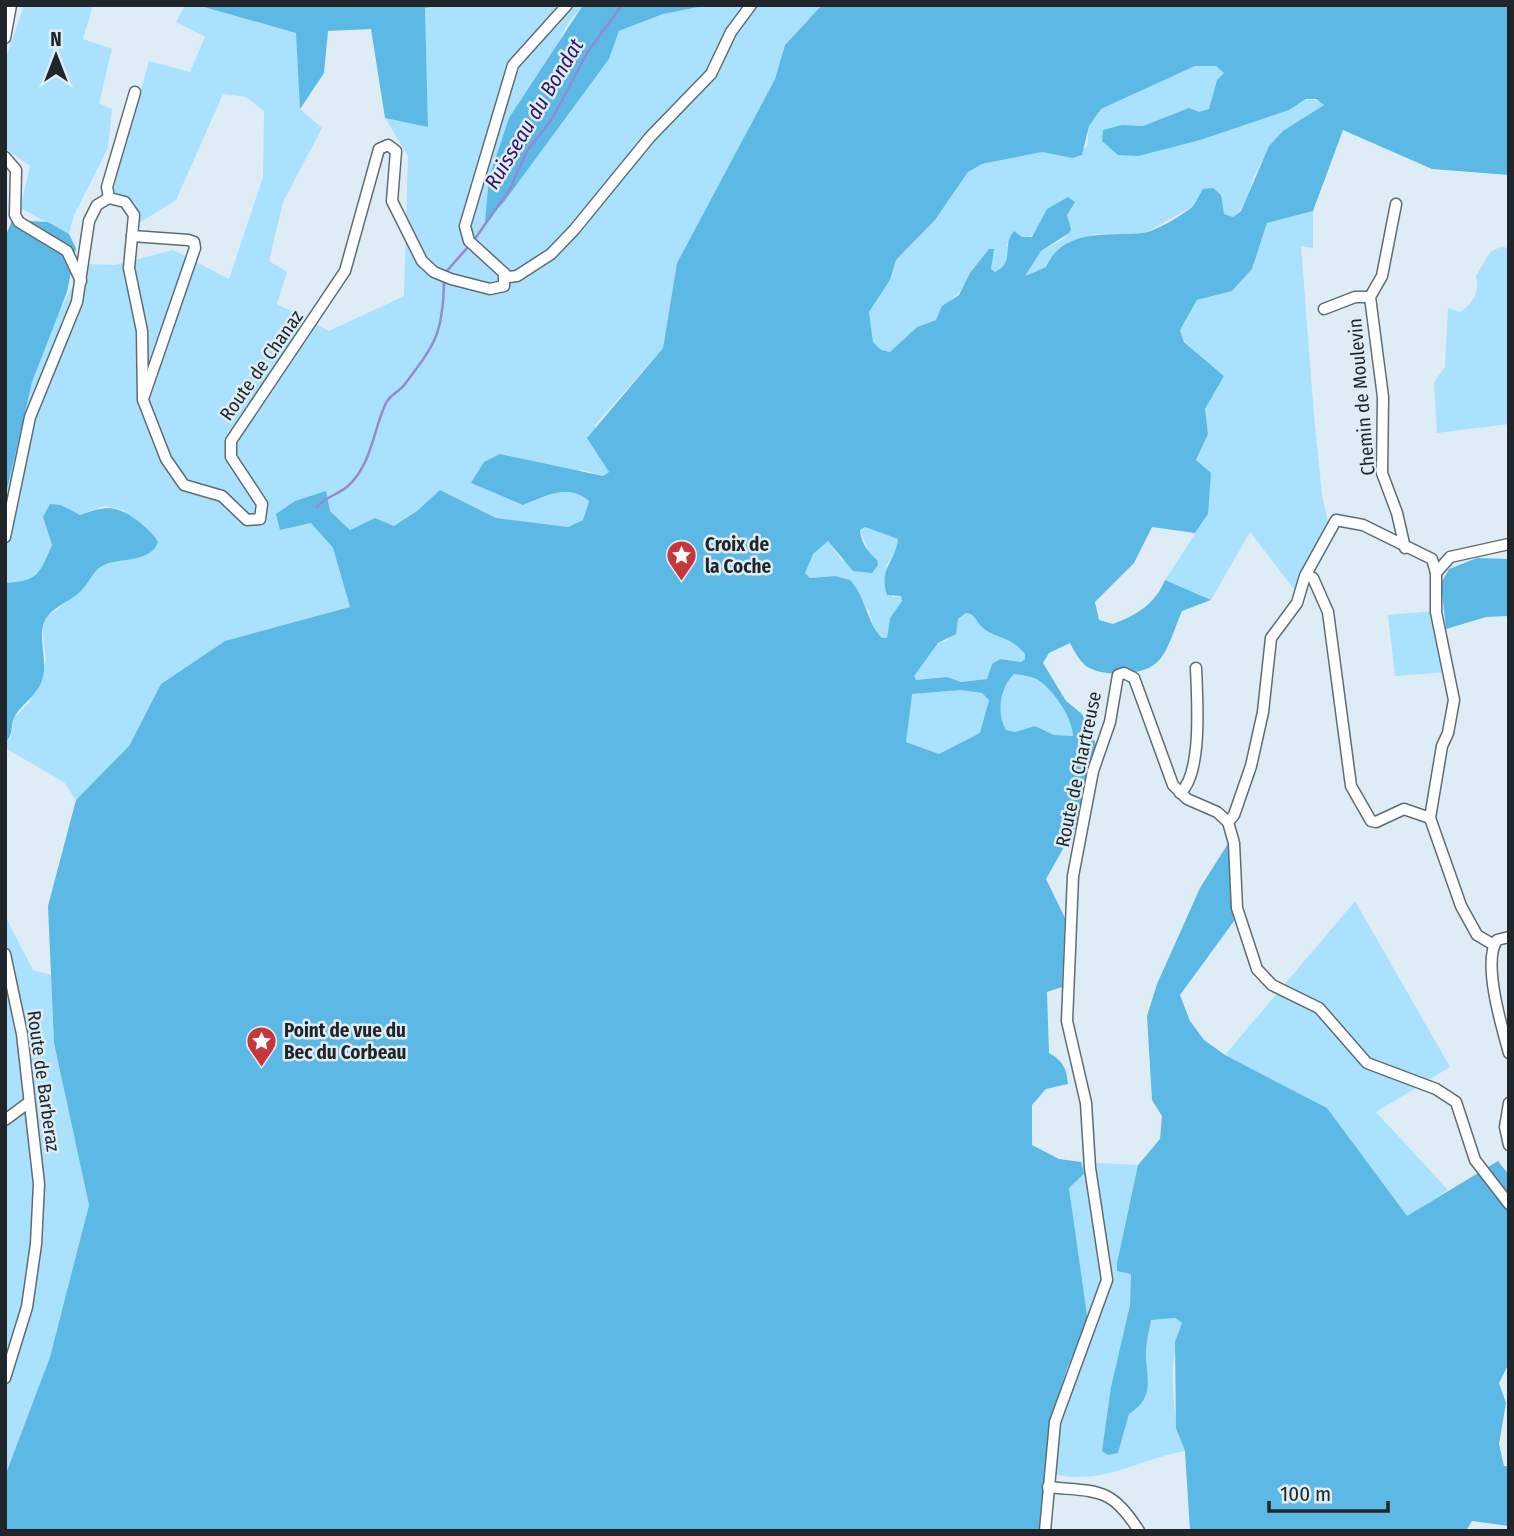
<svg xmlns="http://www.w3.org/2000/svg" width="1514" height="1536" font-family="'Fira Sans Condensed',sans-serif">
<rect width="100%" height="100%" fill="#deedf5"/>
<!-- green -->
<g fill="#a9e1fe">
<polygon points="24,5 93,5 83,39 112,49 99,103 112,109 108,148 74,215 69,234 20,208 30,166 5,148 5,61"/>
<path d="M185 5H197L297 33 300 109 322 128 283 202 269 261 287 272 277 304 329 331 404 296 408 156 385 118 428 126 425 7 583 5 567 25 489 178 486 221 504 202 609 59 619 31 663 14 709 5H822L785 45 775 79 677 263 663 348 595 425 600 455 609 472 603 476 583 470 471 483 523 505C546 496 568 483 589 501L583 520 568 527 496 518 440 490 417 511 394 526 375 518 350 530 330 511 280 530 311 523 333 548 350 607 225 641 161 684 129 746 76 800 64 782 5 748V742L11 737 14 717 29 703 46 660 42 625 48 616 83 589 89 577 104 564 149 553 124 510 104 506 80 515 61 505 43 517 52 545C39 574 39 581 5 583 5 555 2 524 6 496 16 423 44 324 87 264L115 265 173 250 229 279 263 177 264 111 246 97 223 94 176 200 139 223 135 203 112 193 149 61 190 72 205 37 176 22Z"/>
<path d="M1195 66H1216L1225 73 1217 80 1209 109 1199 112 1189 109 1143 126 1122 125 1103 130C1162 128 1225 133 1281 113 1298 107 1307 91 1324 105 1294 124 1271 140 1255 174 1248 191 1248 205 1233 217L1193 206 1145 233 1094 234 1050 258 1046 267 1024 276 1041 251 1062 240 1071 229 1067 215 1047 209 1036 234 1007 244C1009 259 1009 265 995 272L990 269 970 273C961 299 946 298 936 320L917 327 890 352 881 350 873 343 869 312 890 280 896 260 935 220 968 172 982 164 1042 152 1072 158 1087 146 1089 126 1101 109Z"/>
<polygon points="1313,211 1313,248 1301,246 1314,416 1322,495 1329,527 1297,593 1250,532 1211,600 1165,580 1208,514 1196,460 1208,434 1205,409 1224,376 1184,341 1180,330 1197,300 1232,291 1252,269 1267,223"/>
<path d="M1501 247 1509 248V424L1437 433 1434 382 1445 367 1448 308 1460 312C1473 304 1480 292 1476 276L1491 251Z"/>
<path d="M865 527 898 539 897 549 886 566 892 597 901 596 902 602 890 618 887 638 882 639 875 632 869 611 835 576 809 578 805 572C808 560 816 546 828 541L842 561 869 554 860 530Z"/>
<polygon points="1434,611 1448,672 1395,676 1388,615"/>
<path d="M966 613C976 614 975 621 982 627 993 639 1008 634 1025 654V659L1021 662 1000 659 992 664 987 679 961 682 947 677 916 680 913 676C922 661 931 645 948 640L958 619Z"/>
<path d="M1014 674C1025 676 1037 678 1046 686 1057 696 1073 722 1074 736L1054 735 1035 726 1015 732 1006 730C995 713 1000 688 1014 674Z"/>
<polygon points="961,690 982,693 989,700 981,733 939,754 906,742 911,694"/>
<polygon points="1355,901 1450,1067 1376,1112 1448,1190 1407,1217 1327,1108 1225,1055"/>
<polygon points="5,916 33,970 51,975 54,1043 89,1205 50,1357 5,1476"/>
<path d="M1081 1162 1138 1165 1117 1263 1131 1274 1130 1305 1111 1387 1118 1452 1129 1414C1153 1398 1147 1383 1146 1359 1145 1347 1149 1332 1151 1320L1175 1318 1182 1323C1168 1360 1171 1415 1185 1451 1131 1461 1102 1488 1044 1472L1052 1417 1067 1368 1088 1322 1069 1188 1084 1175Z"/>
</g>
<!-- forest -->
<g fill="#5cb9e5" fill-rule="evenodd">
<polygon points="197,5 439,5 425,8 428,127 385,118 371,29 328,31 324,73 300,109 296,33"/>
<polygon points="583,5 709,5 663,14 619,31 609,59 504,202 485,222 489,178 509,118"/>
<path d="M822 5H1509V175L1432 169 1343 130 1313 211 1267 223 1252 269 1232 291 1197 300 1180 330 1184 342 1224 376 1205 409 1208 434 1196 460 1211 473 1208 514 1195 533 1152 527 1134 563 1095 602 1099 620 1113 624C1137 615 1155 604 1165 580L1211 600 1182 611C1175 626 1168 655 1155 664 1141 676 1101 677 1086 666 1079 660 1074 651 1070 643L1049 653 1043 663 1066 701 1082 714 1096 744 1081 817 1046 879 1065 918 1062 987 1047 992 1049 1053C1063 1061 1067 1069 1068 1084L1046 1089 1032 1105V1145L1059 1159 1081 1162 1084 1174 1069 1188 1088 1322 1067 1368 1052 1417 1044 1472 1042 1531H5V1476L50 1357 89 1205 54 1043 48 906 76 800 129 746 161 684 225 641 350 607 333 548 311 523 280 530 276 514 295 501 326 491 330 511 350 530 375 518 394 526 417 511 440 490 496 518 568 527 583 520 589 501C568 483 546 496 523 505L471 483 484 462 500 454 603 476 609 472 587 438 663 348 677 263 775 79 785 45ZM1195 66H1216L1224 73 1217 80 1209 109 1199 112 1189 108 1143 126 1122 125 1103 130 1102 141 1118 155 1138 156 1200 140 1289 110 1306 99H1316L1324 105 1283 131 1269 146 1241 211 1233 217 1224 214 1221 195 1213 188 1203 189C1199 195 1196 204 1191 208 1180 216 1155 232 1142 233 1108 236 1063 228 1046 267L1025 276 1041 251 1069 233 1071 229 1067 215 1075 202 1068 197 1047 209 1032 237H1022L1014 231C1001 246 1016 262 995 272L991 269 994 249H989L970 273 959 295 942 306 936 320 917 327 890 352 881 350 873 342 869 312 890 280 896 260 935 220 968 172 982 164 1042 152 1072 158 1082 155 1089 126 1101 109ZM865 527 898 539C896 561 878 569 887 595L901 596 902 601 890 618 887 638H882C867 624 866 597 850 580L835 576 810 578 805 573 813 554 828 541 853 571 872 573 878 565 877 560C868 553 861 542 860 530ZM966 613C976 614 975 621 982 627 994 639 1008 634 1025 654V659L1021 662 1000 659 992 664 987 679 961 682 947 677 916 680 914 676 938 643 956 634 958 619ZM1014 674C1021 675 1030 676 1036 679 1052 687 1073 719 1073 736L1054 735 1035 726 1015 732 1006 730C996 713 1000 688 1014 674ZM961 690 982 693 989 700 980 733 939 754 906 742 912 694Z"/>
<polygon points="12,220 48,222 69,234 76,248 67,292 32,382 5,498 5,238"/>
<path d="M50 504 61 505 80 515C105 506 116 504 138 521 146 528 153 533 158 542 151 562 122 558 106 564 93 569 90 582 81 591 71 601 56 605 47 617 35 633 49 660 42 680 37 696 20 705 14 718 10 727 14 736 5 742V583C39 581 39 574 52 545L43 517Z"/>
<polygon points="1477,558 1509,559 1509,616 1486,617 1446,629 1441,583 1449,569"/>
<path d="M1229 842 1234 921 1180 995 1190 1021 1204 1040 1225 1055 1327 1108 1407 1216 1498 1161 1509 1175V1363L1499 1383 1506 1403 1499 1444 1504 1466H1509V1526L1472 1521 1466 1531H1190L1185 1451 1176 1428 1175 1342 1182 1323 1175 1318 1151 1320C1149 1332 1145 1347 1146 1359 1148 1383 1153 1398 1129 1414L1118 1453 1108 1455 1102 1451 1111 1387 1130 1305 1131 1274 1117 1271V1263L1138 1165 1160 1139 1162 1116 1152 1100 1147 1016 1157 984 1200 888Z"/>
</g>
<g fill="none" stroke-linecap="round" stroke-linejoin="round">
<!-- stream -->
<g stroke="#9688d2" stroke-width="2.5">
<polyline points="474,240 510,189 527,151 552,119 587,53 622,5"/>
<polyline points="446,272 467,248"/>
<path d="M317 507C326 496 338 495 348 486 372 464 373 430 386 403 391 394 399 392 405 384 435 344 443 334 444 282"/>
</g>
<defs>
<g id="minor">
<polyline points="5,38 11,5"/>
<polyline points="5,157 16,170 15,215 19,222 67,251 81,281"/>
<polyline points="109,198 107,187 135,92"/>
<polyline points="1396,204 1382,276 1370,297 1383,397 1382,473 1397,513 1405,548"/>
<polyline points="132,236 188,240 194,242 195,248 144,396"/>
<polyline points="504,273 508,277 517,276 551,254 574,230 650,137 711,74 731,32 751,5"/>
<polyline points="1324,309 1355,297 1370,297"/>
<polyline points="5,537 30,417 77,302 89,221 97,205 109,198 125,202 134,215 129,268 142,331 143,400 166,459 184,485 222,496 247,520 260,519 262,504 231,457 231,441 345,271 379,149 388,145 396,151 392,201 422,261 434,272 451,279 490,289 504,286 504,273 469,241 465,226 513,65 567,5"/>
<polyline points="1436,573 1450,557 1509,544"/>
<polyline points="1308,575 1313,578 1328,612 1351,786 1371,821 1376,822 1404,809 1430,818"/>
<path d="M1180 793C1203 774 1197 697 1196 668"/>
<polyline points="1228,822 1234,815 1251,766 1263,712 1271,638 1297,603 1305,576 1336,520 1363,525 1432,559 1436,573 1436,612 1454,700 1448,733 1442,746 1430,818 1461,906 1477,935 1494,945"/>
<path d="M1509 937 1497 940C1482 962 1502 1028 1509 1053"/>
<polyline points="5,954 22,1034 39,1184 36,1244 27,1307 5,1378"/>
<polyline points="1509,1103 1505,1127 1509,1145"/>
<polyline points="5,1120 28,1103"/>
<path d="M1048 1487C1097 1492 1111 1486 1139 1531"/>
<polyline points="1045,1531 1055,1422 1107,1280 1090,1168 1086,1103 1067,1021 1073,876 1093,771 1110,722 1118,675 1124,673 1134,678 1173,785 1187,799 1217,812 1228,822 1234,843 1237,908 1257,969 1272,985 1319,1008 1367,1063 1436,1089 1456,1102 1475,1160 1509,1204"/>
</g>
</defs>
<!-- minor casing -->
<use href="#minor" stroke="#5f6c73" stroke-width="13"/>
<!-- minor -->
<use href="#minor" stroke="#fff" stroke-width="10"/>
</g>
<!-- icons -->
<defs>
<symbol id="sight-pin" viewBox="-11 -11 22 30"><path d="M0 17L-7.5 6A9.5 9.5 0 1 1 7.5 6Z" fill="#c6363d" stroke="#deedf5"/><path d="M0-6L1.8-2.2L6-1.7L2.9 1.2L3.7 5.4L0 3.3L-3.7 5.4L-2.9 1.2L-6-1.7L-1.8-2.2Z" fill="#fff"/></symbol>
</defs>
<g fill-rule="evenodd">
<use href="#sight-pin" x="664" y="538" width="35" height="47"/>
<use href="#sight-pin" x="244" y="1024" width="35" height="47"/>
</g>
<g text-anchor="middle" stroke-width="5" stroke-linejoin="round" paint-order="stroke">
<!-- street labels -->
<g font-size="19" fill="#1f2528" stroke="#deedf5">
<text transform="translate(261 365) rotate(-55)" y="7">Route de Chanaz</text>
<text transform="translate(1361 397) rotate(-95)" y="7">Chemin de Moulevin</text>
<text transform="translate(1078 769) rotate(-78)" y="7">Route de Chartreuse</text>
<text transform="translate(44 1081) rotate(82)" y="7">Route de Barberaz</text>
</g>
<!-- poi labels -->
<g font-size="19" font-weight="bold" fill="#1f2528" stroke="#deedf5" text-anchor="start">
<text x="705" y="551">Croix de<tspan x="705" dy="22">la Coche</tspan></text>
<text x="284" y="1037">Point de vue du<tspan x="284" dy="22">Bec du Corbeau</tspan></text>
</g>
<!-- water labels -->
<g font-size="21" font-style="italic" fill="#311069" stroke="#deedf5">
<text transform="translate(534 114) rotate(-59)" y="7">Ruisseau du Bondat</text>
</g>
</g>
<!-- border -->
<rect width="1514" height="1536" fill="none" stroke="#1f2528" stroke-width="14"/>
<!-- north arrow -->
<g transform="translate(56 56)" stroke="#deedf5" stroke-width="5" paint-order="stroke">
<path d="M0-5L12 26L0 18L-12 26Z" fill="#1f2528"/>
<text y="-10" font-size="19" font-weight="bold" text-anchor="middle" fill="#1f2528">N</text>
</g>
<!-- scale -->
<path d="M1269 1501v10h119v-10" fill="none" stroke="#1f2528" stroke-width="3.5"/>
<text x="1280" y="1501" font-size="21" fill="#1f2528" stroke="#deedf5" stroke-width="5" paint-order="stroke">100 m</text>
</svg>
